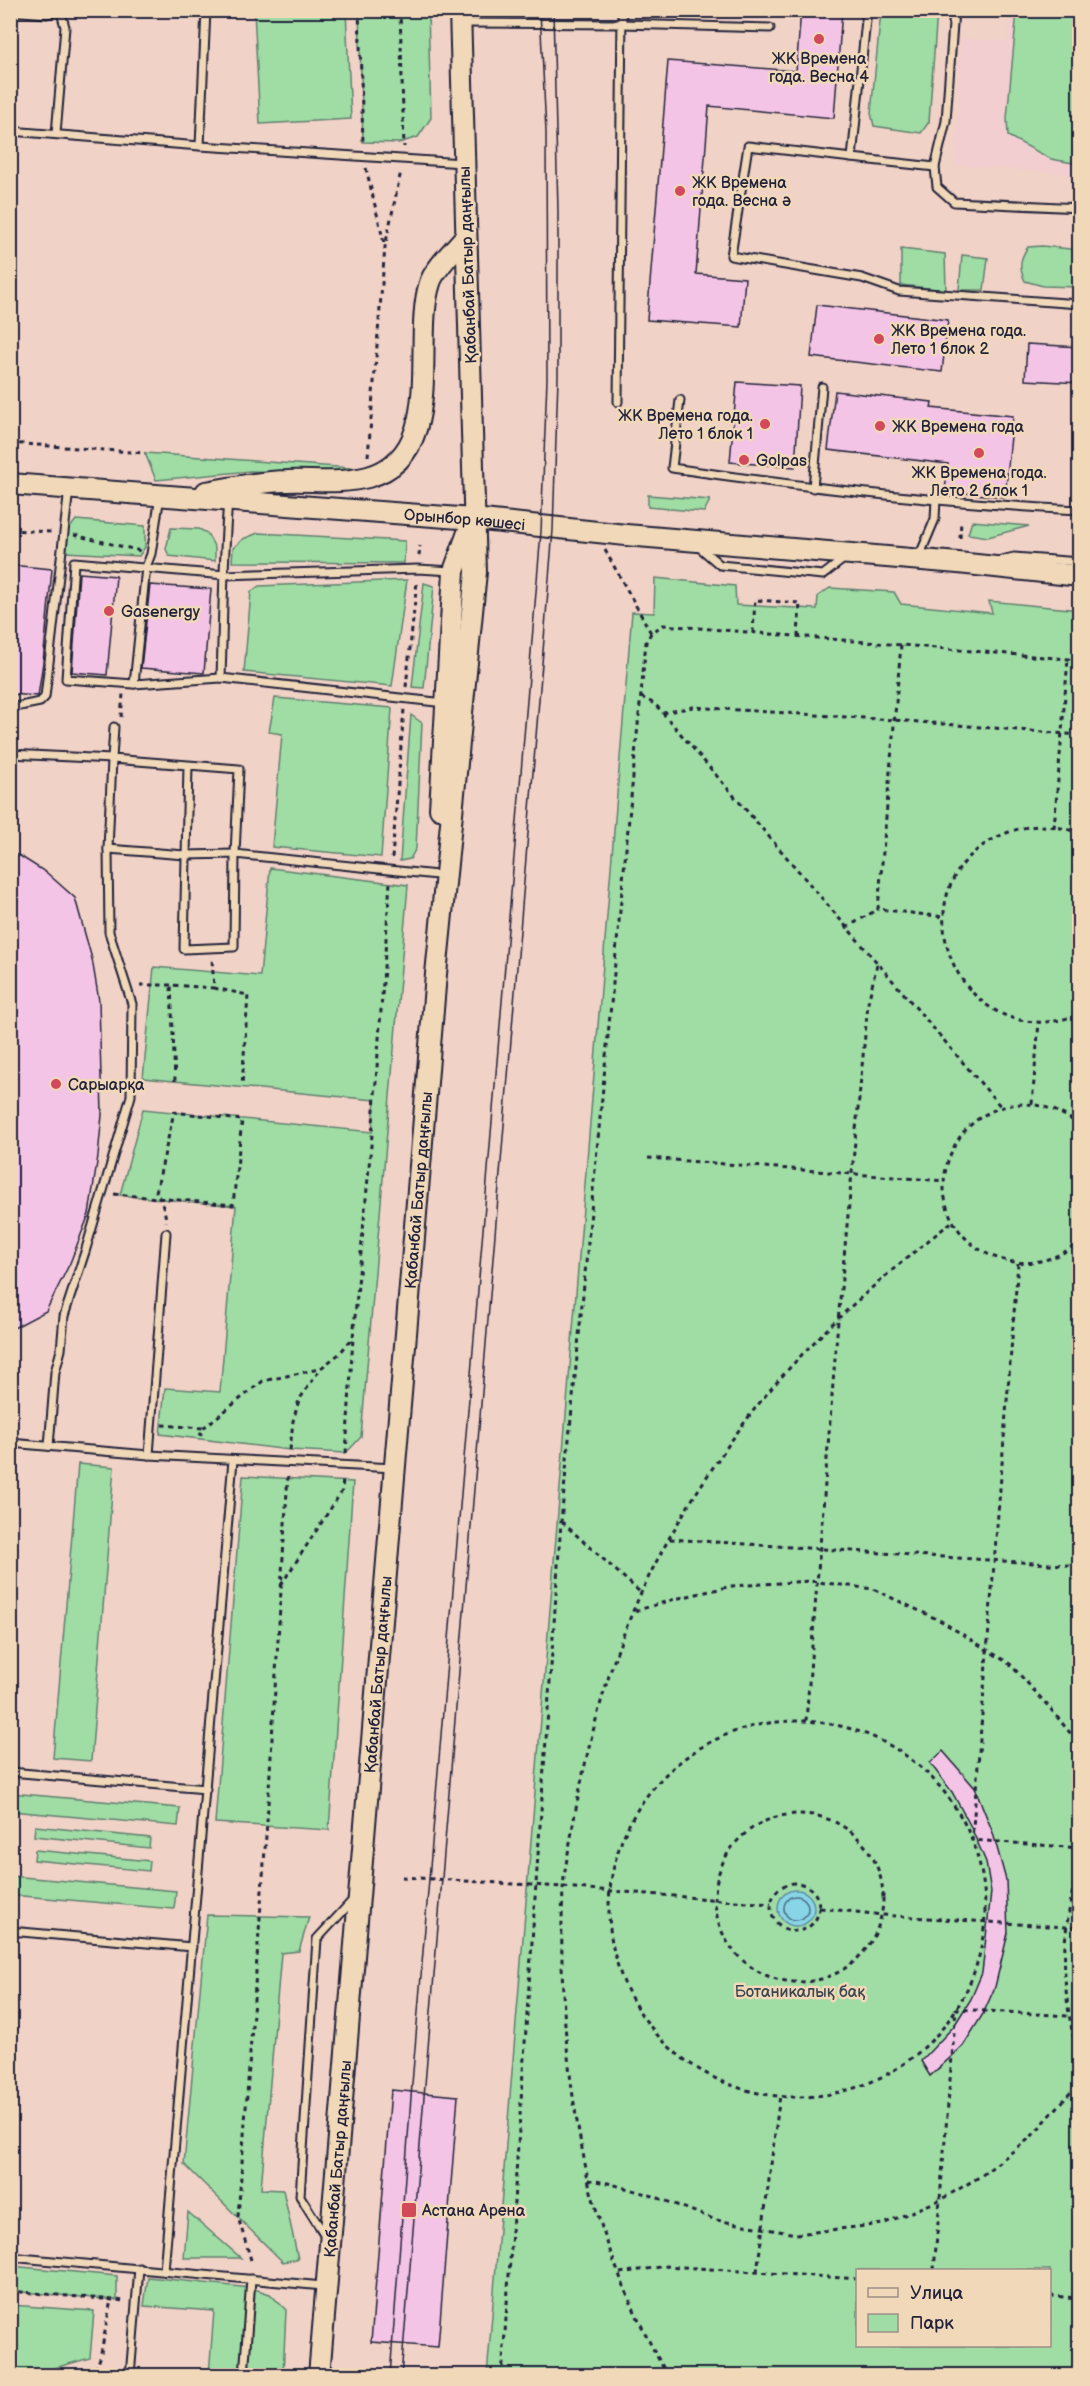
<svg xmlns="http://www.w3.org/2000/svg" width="1090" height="2386" font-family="'Balsamiq Sans',sans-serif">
<rect width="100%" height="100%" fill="#f1d2c6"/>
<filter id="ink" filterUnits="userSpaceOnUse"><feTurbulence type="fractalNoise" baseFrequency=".0167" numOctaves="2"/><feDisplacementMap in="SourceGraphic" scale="12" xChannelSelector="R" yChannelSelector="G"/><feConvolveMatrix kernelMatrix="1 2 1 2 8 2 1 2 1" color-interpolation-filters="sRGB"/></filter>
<g filter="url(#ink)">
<!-- built -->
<polygon fill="#f2ced0" points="1010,11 1079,11 1079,175 956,165 960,39 1008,41"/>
<!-- green -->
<g fill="#9fdda4" stroke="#608070" stroke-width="1.5" fill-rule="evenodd">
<polygon points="254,11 346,11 351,119 260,124"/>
<polygon points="359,11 428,11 431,118 418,137 399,143 363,142"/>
<polygon points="881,11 937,11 929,122 921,133 874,126 871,113"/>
<polygon points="1017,11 1079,11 1079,164 1051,159 1008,136 1007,118"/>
<path d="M1042 246 1079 250V287L1043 286 1025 281C1019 269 1019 259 1028 247Z"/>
<polygon points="901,249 945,254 946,290 901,285"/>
<polygon points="962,255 988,258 984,290 959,290"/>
<polygon points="145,453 365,469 312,473 251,471 156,480"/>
<polygon points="648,495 710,500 704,512 648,507"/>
<polygon points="76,520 145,526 145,547 139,556 65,552 66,533"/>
<polygon points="972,521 1029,526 988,537 968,534"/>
<polygon points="171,528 199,529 207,533 215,548 215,561 169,556 166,549"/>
<polygon points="258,533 405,541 404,563 232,562 233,548 243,539"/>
<path d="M655 578 735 586 736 605 817 609 818 596 830 588 894 592 901 604 992 613 989 601 1079 610V2375L487 2376 632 612 654 613ZM858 2270H1050V2346H858Z"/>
<polygon points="407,580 392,686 244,672 251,592 259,586"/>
<polygon points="424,583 434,586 424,688 412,687"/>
<polygon points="275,698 392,708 381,857 272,847 282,734 269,732"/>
<polygon points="411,715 422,723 416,848 410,859 400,861"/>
<polygon points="270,868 408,885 361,1437 346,1453 290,1450 160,1434 165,1388 220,1392 236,1206 120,1195 143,1109 372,1132 375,1100 143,1078 154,967 260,976"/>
<polygon points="78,1464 114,1467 91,1761 53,1758"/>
<polygon points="243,1476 353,1482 329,1830 215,1823"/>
<polygon points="10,1793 180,1808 178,1826 11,1811"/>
<polygon points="35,1826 150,1838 149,1848 34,1836"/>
<polygon points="35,1850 150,1861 149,1871 34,1860"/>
<polygon points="11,1876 176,1891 174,1909 11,1895"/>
<polygon points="207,1915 309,1917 299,1951 281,1953 261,2189 283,2190 298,2259 283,2262 184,2164"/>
<polygon points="188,2212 241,2258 184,2258"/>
<polygon points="11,2266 117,2276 117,2300 11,2291"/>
<polygon points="148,2277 251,2288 270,2294 286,2310 283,2375 209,2375 214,2311 144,2306"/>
<polygon points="10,2305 94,2311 90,2358 30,2375 11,2375"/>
</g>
<!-- water -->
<circle fill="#88d5e7" stroke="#5f8da2" stroke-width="1.5" cx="796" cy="1908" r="18"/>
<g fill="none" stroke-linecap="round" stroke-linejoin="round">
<!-- shore -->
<circle stroke="#4b6a80" stroke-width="1.5" cx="796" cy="1908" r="12"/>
</g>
<!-- building -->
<g fill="#f4c4e7" stroke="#22223b" stroke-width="1.5">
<polygon points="801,10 842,10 834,118 709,106 696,274 745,278 741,327 647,320 668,61 796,71"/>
<polygon points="817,305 948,320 942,372 811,357"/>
<polygon points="1027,344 1080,347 1080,383 1025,380"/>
<polygon points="737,382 800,386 795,467 730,462"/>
<polygon points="835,391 932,402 931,408 1013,416 1005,497 945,491 948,464 828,450"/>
<polygon points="10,565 52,569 43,662 38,696 10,694"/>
<polygon points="79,573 116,576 107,675 72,672"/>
<polygon points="150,585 211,589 204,673 141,668"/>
<polygon points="10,853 20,856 47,873 75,898 92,959 99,1001 102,1115 98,1156 89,1214 70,1263 46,1311 10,1330"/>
<polygon points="943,1751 975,1788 993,1833 1006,1880 1008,1933 995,1987 983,2014 963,2046 930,2076 921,2061 954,2026 971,1999 982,1973 991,1892 986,1862 970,1825 952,1792 930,1763"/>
<polygon points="391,2090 458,2096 438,2347 371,2342"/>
</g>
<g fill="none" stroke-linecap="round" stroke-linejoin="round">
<defs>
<g id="lane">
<polyline points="867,10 852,158 935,167"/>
<polyline points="954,10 946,121 935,167 937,187 954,202 1080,208"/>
<polyline points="10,11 47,14 65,10"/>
<polyline points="463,23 622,24 770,28"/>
<polyline points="10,131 200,146 463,163"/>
<polyline points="56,134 65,27 61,12"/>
<polyline points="200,146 206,10"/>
<polyline points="852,158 748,146 731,256 862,278 899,291 1080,304"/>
<path d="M680 400 672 468C807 488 943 503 1080 510"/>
<polyline points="618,402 622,10"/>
<polyline points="813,488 822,387"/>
<path d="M228 501C223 560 223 619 221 678L445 703"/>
<polyline points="698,546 720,565 823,575 845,558"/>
<polyline points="919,557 935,519 936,499"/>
<polyline points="1001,560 1014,557 1080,562"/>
<polyline points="221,678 134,684 66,679 74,562 225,575 418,569 452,571"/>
<polyline points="134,684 146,567 151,554 160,496"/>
<polyline points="10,708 40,702 45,697 69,489"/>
<polyline points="114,727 112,759 239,769 235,854 234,947 184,949 188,765"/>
<polyline points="10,754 112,759 108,849 185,855 235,854 437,875"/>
<polyline points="10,1443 149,1455 394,1468"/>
<polyline points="49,1446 55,1372 61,1350 64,1316 85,1252 131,1096 132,1004 109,932 108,849"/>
<polyline points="149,1455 166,1233"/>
<polyline points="10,1772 206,1789"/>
<polyline points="10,1931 192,1947"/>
<polyline points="326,2237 300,2196 317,1939 354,1899"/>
<polyline points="10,2257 323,2286"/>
<polyline points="164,2271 233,1460"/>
<polyline points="130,2376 139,2268"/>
<polyline points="244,2376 251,2279"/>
</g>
<g id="secondary">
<path id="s1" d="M10 484 473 519 626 535 958 563 1080 576"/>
<path d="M206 492C232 488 260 481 287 481 313 480 342 484 368 477 449 455 411 340 430 283 434 269 456 248 466 236"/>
<polyline points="440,809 454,571 470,527"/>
<path id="s2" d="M319 2376 436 974 476 572 460 10"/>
</g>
</defs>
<!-- lane casing -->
<use href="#lane" stroke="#22223b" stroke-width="11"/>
<!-- secondary casing -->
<use href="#secondary" stroke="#22223b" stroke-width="24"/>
<!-- path -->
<g stroke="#22223b" stroke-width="3" stroke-dasharray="4.5 4.5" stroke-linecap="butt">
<polyline points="359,10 363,144"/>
<polyline points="400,10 404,147"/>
<polyline points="366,168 384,243"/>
<polyline points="10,443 145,453"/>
<polyline points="368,456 385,247 401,171"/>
<polyline points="10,530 53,532"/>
<polyline points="74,535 141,551"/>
<polyline points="960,538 961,521"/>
<polyline points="605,550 651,633"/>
<polyline points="419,556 420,546"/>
<polyline points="753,633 755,600 800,603 798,636"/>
<polyline points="901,645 878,909 944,917"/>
<polyline points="406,687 417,581"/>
<polyline points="641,697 655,704 1002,1108"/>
<polyline points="663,713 693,707 894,720 1080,735"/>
<polyline points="121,717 123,694"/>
<polyline points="1054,828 1068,659"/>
<path d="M1080 834C1056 823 1027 824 1004 834 885 884 959 1062 1080 1014"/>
<polyline points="392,858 404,709"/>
<polyline points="846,928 878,909"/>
<polyline points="140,985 171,985"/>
<polyline points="214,988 248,995 242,1086"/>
<polyline points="175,1081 171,985 214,988 212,959"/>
<polyline points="1032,1104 1039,1022"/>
<path d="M1080 1126C1058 1108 1031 1099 1003 1107 982 1113 964 1127 954 1147 912 1228 1011 1300 1080 1241"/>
<polyline points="648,1158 945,1181"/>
<path d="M114 1194 233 1205 242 1120 174 1112 156 1192C162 1202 165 1209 166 1222"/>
<polyline points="1018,1263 972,1840 1080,1848"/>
<polyline points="162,1425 203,1428 199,1439"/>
<polyline points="203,1428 263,1381 319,1369"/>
<polyline points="290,1450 293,1421 299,1400 321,1368 339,1354 351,1340"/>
<polyline points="346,1453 353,1338 373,1124 390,882"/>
<polyline points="562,1522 641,1593"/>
<polyline points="670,1539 1080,1566"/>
<polyline points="281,1585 342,1491 343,1478"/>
<polyline points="635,1611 675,1599 732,1586 810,1581 873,1589 941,1621 1010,1664 1049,1707 1080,1745"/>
<polyline points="806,1721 838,1321 868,1003 877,964"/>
<circle cx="797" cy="1909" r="188"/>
<circle cx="799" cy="1898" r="84"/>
<path d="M1080 1856C1075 1879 1070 1902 1067 1925 1060 1973 1069 2021 1080 2067"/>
<polyline points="402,1877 563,1887 771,1904"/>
<circle cx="795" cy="1907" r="24"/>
<polyline points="820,1908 882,1915 1080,1928"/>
<polyline points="588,2180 608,2183 653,2196 716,2220 796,2234 883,2224 940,2200 981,2176 1030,2138 1080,2082"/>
<polyline points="251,2260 238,2217 267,1822 288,1474"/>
<polyline points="934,2270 956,2009 1068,2016"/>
<polyline points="757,2272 780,2095"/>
<polyline points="620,2273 667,2266 858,2279"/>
<polyline points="10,2291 126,2301"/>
<polyline points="1050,2296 1080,2298"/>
<polyline points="79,2376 95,2371 100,2358 111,2300"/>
<polyline points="502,2376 561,1522 646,642 651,633 663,625 1080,660"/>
<path d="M668 2376C636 2321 609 2255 592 2195 587 2178 585 2161 581 2144 565 2060 559 1975 563 1890 564 1868 570 1846 573 1825 587 1746 607 1667 641 1593 669 1532 710 1469 750 1415 806 1342 881 1277 953 1221"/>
</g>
<!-- lane -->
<use href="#lane" stroke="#f0d8b8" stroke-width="7"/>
<!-- secondary -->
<use href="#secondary" stroke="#f0d8b8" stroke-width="20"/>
<!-- tram -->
<g stroke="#22223b" stroke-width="1.5">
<polyline points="390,2376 412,2084 541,532 547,379 546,132 540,10"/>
<polyline points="401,2376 553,530 558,378 558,211 553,10"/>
</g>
</g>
</g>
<!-- markers -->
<g fill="#d1495b" stroke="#f0d8b8" stroke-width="2">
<circle cx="819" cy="39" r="6"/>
<circle cx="680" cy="191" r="6"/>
<circle cx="879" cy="339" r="6"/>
<circle cx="765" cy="424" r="6"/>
<circle cx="880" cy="426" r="6"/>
<circle cx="979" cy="453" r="6"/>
<circle cx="744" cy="460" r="6"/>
<circle cx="109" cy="611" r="6"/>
<circle cx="56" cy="1084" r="6"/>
<rect x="401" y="2202" width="16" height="16" rx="3"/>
</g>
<g text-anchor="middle" stroke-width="5" stroke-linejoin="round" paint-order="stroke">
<!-- poi labels -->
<g font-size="16" fill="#22223b" stroke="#f0d8b8" text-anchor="start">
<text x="819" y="64" text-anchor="middle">ЖК Времена<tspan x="819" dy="18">года. Весна 4</tspan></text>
<text x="692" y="188">ЖК Времена<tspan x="692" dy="18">года. Весна ә</tspan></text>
<text x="891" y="336">ЖК Времена года.<tspan x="891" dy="18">Лето 1 блок 2</tspan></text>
<text x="753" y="421" text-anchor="end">ЖК Времена года.<tspan x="753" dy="18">Лето 1 блок 1</tspan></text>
<text x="892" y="432">ЖК Времена года</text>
<text x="756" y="466">Golpas</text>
<text x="979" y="478" text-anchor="middle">ЖК Времена года.<tspan x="979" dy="18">Лето 2 блок 1</tspan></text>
<text x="121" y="617">Gasenergy</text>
<text x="68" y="1090">Сарыарқа</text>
<text x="422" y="2216">Астана Арена</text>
</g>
<!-- street labels -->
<g font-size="16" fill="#22223b" stroke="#f0d8b8">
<text transform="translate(467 265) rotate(-92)" y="6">Қабанбай Батыр даңғылы</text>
<text dy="6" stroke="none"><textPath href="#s1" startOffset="456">Орынбор көшесі</textPath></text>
<text dy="6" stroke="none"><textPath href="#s2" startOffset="1190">Қабанбай Батыр даңғылы</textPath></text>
<text dy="6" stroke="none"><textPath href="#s2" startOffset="704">Қабанбай Батыр даңғылы</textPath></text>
<text dy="6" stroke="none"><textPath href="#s2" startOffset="218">Қабанбай Батыр даңғылы</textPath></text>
</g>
<!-- park labels -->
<g font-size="16" fill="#3b4750" stroke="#f0d8b8">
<text x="800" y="1997">Ботаникалық бақ</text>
</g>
</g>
<!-- margin -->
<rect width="1090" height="2386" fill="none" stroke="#f0d8b8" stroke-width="36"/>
<rect x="18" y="18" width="1054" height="2350" fill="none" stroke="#22223b" stroke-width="2" filter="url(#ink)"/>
<!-- legend -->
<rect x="856" y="2269" width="195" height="78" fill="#f0d8b8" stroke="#9e8f86" stroke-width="1.5"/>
<rect x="868" y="2288" width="30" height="9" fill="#f0d8b8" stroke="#9e8f86" stroke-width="1.5"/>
<text x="910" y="2299" font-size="18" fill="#22223b">Улица</text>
<rect x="868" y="2314" width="30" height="18" fill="#9fdda4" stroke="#9e8f86" stroke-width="1.5"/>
<text x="910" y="2329" font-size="18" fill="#22223b">Парк</text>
</svg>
